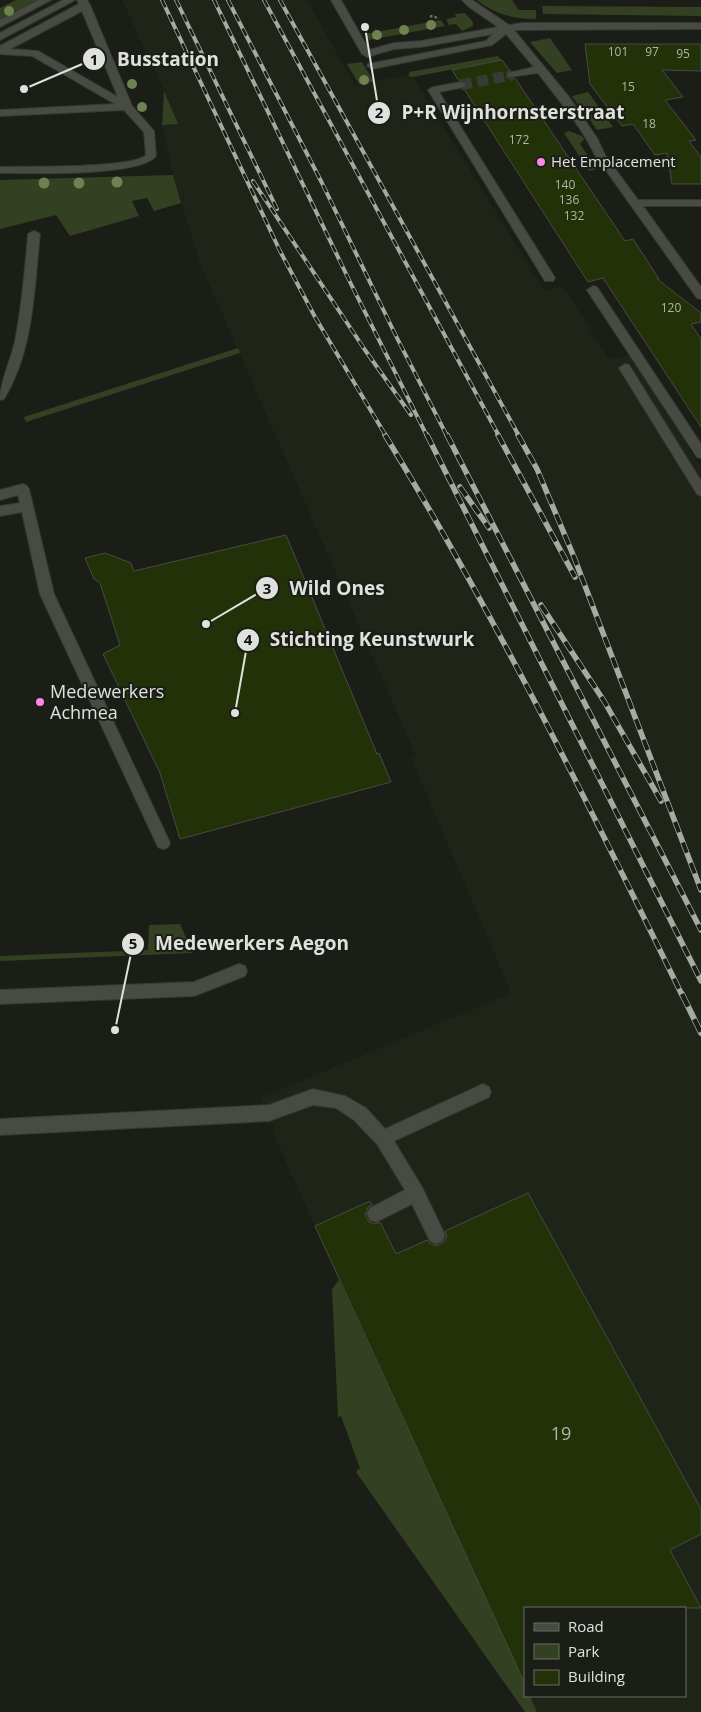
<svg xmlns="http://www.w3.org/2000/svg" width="701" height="1712" font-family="'Open Sans',sans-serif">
<rect width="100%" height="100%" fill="#1b1e17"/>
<!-- built -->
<polygon fill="#1e2417" points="122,0 307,0 355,85 407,75 413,77 544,290 563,286 609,359 630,355 701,467 701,1712 537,1712 530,1696 685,1696 685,1608 525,1608 525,1684 315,1226 272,1131 276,1130 260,1098 511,993 411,758 416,756 200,263 173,175 162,125 164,91"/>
<!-- green -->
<g fill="#344022">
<polygon points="16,0 40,0 0,21 0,8"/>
<path d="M477 0H512L519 10H536V19C514 19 494 14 477 0Z"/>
<polygon points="542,6 701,7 701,16 543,14"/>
<polygon points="465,13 473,22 473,26 462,31 456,24 449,25 446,19 456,17 455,14"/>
<polygon points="441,20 445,26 369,40 365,34"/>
<polygon points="550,38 572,70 557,73 530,42"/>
<polygon points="498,56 501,60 413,77 407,75 410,74 409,72"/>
<polygon points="362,62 374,82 359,84 347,64"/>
<polygon points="164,91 178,124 162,125"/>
<polygon points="588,92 602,111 585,115 572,96"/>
<polygon points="603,113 613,127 597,130 587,116"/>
<polygon points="569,131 582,136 584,139 580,144 597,169 589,171 564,133"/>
<polygon points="173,175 181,203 154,211 147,198 132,201 139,216 70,236 56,215 0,229 0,180"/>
<polygon points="238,348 240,353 26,422 24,417"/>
<polygon points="180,924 193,953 0,961 0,956 148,950 149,925"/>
<polygon points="339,1280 525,1684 525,1696 530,1696 537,1712 525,1712 356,1472 360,1468 341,1416 338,1417 332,1289"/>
</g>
<!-- building -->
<g fill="#233108" stroke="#474b43">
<polygon points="585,44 701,44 701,71 662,70 683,97 665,100 696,140 689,141 701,157 701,184 672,184 667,153 655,155 633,124 622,126 590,84"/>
<polygon points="502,60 510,71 507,72 507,78 515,78 625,241 633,239 659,279 657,279 701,313 701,322 691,324 701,339 701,427 603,278 588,282 464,89 467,87 466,82 459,81 452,70"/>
<polygon points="286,535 377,754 379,753 391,782 180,839 160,773 103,654 120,645 100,583 94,579 85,558 105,553 131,563 134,571"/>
<polygon points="528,1193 701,1509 701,1534 670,1550 701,1608 525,1608 525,1684 315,1226 370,1201 372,1205 368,1207 365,1215 369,1222 375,1224 380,1222 396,1254 427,1240 429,1243 437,1246 444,1242 447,1236 445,1231"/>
</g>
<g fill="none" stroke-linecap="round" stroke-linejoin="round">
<!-- minor-tunnel -->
<polyline stroke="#383b35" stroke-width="11" stroke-dasharray="11 5.5" stroke-linecap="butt" points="461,85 512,75"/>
<defs>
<g id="minor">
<polygon points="39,0 51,0 0,27 0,20"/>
<polygon points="63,0 75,0 0,40 0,33"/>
<path d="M77 0H87L90 5 132 106 154 131 156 156C140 177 29 173 0 173V167C25 166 131 169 146 155L144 132 124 110 0 116V110L115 104 32 56 0 54V46L79 4ZM82 11 118 97 38 51 10 49Z"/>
<path d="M331 0H341L369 50 394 43 421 41 498 27 469 7 462 0H472L509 25 522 23H701V29L514 30 569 97 597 138 605 155 638 200H701V206H643L701 287V299L697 298 595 155C580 124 558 100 538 73L508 77V73L534 67 506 34 492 45 372 69 367 66 368 64 486 41 493 34 421 47 394 49 367 57 362 54Z"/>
<polygon points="461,82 465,83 465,87 439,92 555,278 553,281 545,281 428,90 433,87"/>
<path d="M34 231 40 234C34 289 34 350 4 399L0 400C0 380 11 361 15 341 22 306 25 270 28 234Z"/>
<polygon points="593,286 597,287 701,444 701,458 697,457 587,290"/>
<polygon points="625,364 629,365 701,481 701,496 697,494 619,368"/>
<polygon points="23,484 27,486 29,489 54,594 170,843 168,847 163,849 158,847 40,594 22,512 0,516 0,506 20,503 18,495 0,500 0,490"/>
<polygon points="239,964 245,966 247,971 245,976 194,996 0,1004 0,990 194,982"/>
<polygon points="483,1084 489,1087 491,1092 489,1097 394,1141 422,1187 445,1235 442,1241 436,1244 430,1241 412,1204 376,1222 370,1220 367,1214 370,1208 405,1190 377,1144 354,1120 336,1108 313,1105 269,1121 0,1135 0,1119 269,1105 313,1089 345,1096 366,1108 385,1129"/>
</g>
</defs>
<!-- minor casing -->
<use href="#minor" stroke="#363833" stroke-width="2"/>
<!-- path -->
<polyline stroke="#70726c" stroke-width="2.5" stroke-dasharray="2.5 2" stroke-linecap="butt" points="430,16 439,18"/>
<!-- minor -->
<use href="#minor" fill="#474b43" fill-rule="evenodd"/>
<defs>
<g id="rail-far2">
<polyline points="162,0 280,251 315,317 386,436"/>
<polyline points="176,0 277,209"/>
<polyline points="214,0 350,282 427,436"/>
<polyline points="228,0 322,183 396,336 447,436"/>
<polyline points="264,0 499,436"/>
<polyline points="280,0 519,436"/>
<polyline points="253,181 365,350 411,415"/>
</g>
<g id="rail-far1">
<path d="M385 435C495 615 589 805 682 995"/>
<polyline points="427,435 701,981"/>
<polyline points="447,435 701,930"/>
<polyline points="498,435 575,577"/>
<polyline points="518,435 537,469 574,557 701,890"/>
<polyline points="460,487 489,528"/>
<polyline points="541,605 604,701 661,801"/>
</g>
<polyline id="rail" points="682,994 701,1033"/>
</defs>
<!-- rail-far2 casing -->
<use href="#rail-far2" stroke="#a7a9a3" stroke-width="4"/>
<!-- rail-far1 casing -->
<use href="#rail-far1" stroke="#a7a9a3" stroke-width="5.5"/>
<!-- rail casing -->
<use href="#rail" stroke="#a7a9a3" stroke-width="6"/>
<!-- rail-far2 -->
<use href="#rail-far2" stroke="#1b1e17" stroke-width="2.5" stroke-dasharray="8" stroke-linecap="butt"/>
<!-- rail-far1 -->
<use href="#rail-far1" stroke="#1b1e17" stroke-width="4" stroke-dasharray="11" stroke-linecap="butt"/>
<!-- rail -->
<use href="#rail" stroke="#1b1e17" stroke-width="4.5" stroke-dasharray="14" stroke-linecap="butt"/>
</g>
<!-- trees -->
<g fill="#6e8151">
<circle cx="9" cy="11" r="5"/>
<circle cx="431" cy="25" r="5"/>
<circle cx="404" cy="30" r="5"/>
<circle cx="377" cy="35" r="5"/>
<circle cx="122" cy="62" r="5"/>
<circle cx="364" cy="80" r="5"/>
<circle cx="132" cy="84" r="5"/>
<circle cx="142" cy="107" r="5"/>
<circle cx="117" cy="182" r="5.5"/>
<circle cx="44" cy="183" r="5.5"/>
<circle cx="79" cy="183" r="5.5"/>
</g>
<!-- markers -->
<g fill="#fd86e2" stroke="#1b1e17" stroke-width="2">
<circle cx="541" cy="162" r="5"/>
<circle cx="40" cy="702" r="5"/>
</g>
<g text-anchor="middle" stroke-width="4" stroke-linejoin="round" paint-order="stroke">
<!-- far-number labels -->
<g font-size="12" fill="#b0b5a7">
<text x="618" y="56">101</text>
<text x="652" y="56">97</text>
<text x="683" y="58">95</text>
<text x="628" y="91">15</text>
<text x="649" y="128">18</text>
<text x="519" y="144">172</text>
<text x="565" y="189">140</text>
<text x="569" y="204">136</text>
<text x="574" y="220">132</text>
<text x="671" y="312">120</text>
</g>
<!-- far-poi labels -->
<g font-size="15" fill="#dfe1dc" stroke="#1b1e17" text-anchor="start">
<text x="551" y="167">Het Emplacement</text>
</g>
<!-- poi labels -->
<g font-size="18" fill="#dfe1dc" stroke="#1b1e17" text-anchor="start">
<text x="50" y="698">Medewerkers<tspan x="50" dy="21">Achmea</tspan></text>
</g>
<!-- near-number labels -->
<g font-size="18" fill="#b0b5a7">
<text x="561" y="1440">19</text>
</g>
</g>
<!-- callouts -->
<path fill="none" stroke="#dfe1dc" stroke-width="2" d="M24 89L94 59M365 27L379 113M206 624L267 588M235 713L248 640M115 1030L133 944"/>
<g fill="#dfe1dc" stroke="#1b1e17" stroke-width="2">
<circle cx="24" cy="89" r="5"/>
<circle cx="365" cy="27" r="5"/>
<circle cx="206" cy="624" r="5"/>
<circle cx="235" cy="713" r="5"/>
<circle cx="115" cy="1030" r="5"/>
<circle cx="94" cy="59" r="12"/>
<circle cx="379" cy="113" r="12"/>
<circle cx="267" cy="588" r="12"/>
<circle cx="248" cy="640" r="12"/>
<circle cx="133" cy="944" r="12"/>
</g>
<g font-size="15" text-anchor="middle" font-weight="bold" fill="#111">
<text x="94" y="65">1</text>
<text x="379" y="118">2</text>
<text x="267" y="594">3</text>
<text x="248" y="645">4</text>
<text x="133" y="949">5</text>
</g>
<g font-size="19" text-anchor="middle" font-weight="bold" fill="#dfe1dc" stroke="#1b1e17" stroke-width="4" stroke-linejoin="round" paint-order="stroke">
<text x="168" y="66">Busstation</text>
<text x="513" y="119">P+R Wijnhornsterstraat</text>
<text x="337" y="595">Wild Ones</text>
<text x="372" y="646">Stichting Keunstwurk</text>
<text x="252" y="950">Medewerkers Aegon</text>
</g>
<!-- legend -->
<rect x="524" y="1607" width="162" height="90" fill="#1b1e17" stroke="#696c66"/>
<rect x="534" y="1623" width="25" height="8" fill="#474b43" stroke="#696c66"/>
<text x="568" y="1632" font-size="15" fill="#dfe1dc">Road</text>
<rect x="534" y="1644" width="25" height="15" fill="#344022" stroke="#696c66"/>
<text x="568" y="1657" font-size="15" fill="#dfe1dc">Park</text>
<rect x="534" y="1670" width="25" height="15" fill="#233108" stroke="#696c66"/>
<text x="568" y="1682" font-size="15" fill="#dfe1dc">Building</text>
</svg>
